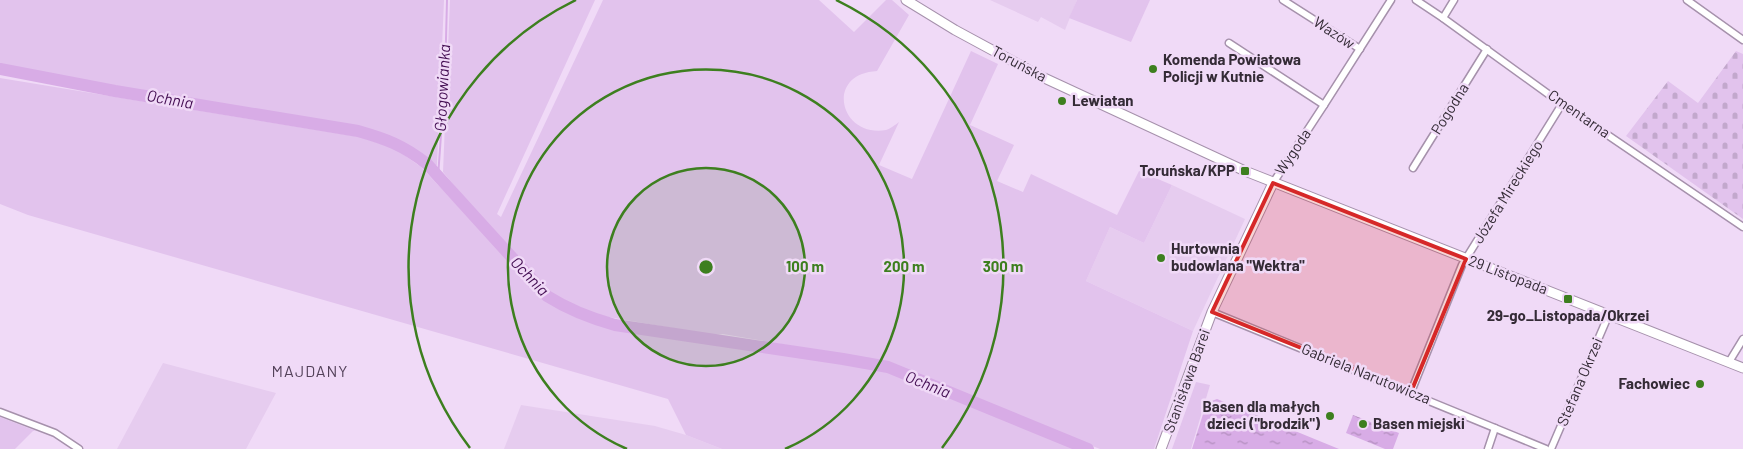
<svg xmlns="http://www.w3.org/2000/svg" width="1743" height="449" font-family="Barlow,sans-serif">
<defs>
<pattern id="cemetery-stones" width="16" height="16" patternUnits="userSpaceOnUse" patternTransform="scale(1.25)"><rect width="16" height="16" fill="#e2c3ed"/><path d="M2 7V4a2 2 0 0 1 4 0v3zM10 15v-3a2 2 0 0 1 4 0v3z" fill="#c2a8cc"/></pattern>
<pattern id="water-ripples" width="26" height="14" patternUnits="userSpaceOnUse" patternTransform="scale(1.25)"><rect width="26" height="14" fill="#d8ace6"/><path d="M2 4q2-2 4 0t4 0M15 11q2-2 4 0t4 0" fill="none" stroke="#b08cbb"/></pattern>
</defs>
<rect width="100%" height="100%" fill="#f0daf7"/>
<!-- built -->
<g fill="#e6ccef">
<polygon points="990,0 1077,0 1065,30 1041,17 1038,22"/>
<polygon points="1172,185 1245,219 1193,331 1086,281 1110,227 1144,243"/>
<polygon points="163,363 276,393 246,449 117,449"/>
<polygon points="521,405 655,426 686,435 722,449 504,449"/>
</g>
<!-- green -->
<g fill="#e2c3ed">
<path d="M0 0H444L437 165 435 167C427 163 421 155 413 150 399 141 384 135 369 129L0 67Z"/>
<path d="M450 0H595L497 214 501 217 603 0H819L854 32 886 0H892L909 15 877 71C824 74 840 138 886 130 890 129 895 125 899 122L879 165 912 179 971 51 998 64 970 125 1014 145 997 181 1023 192 1031 174 1117 215 1139 171 1172 185 1144 243 1110 227 1086 281 1193 331 1154 449H1100L881 361 723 334 712 335 591 314 557 298 530 272 510 249 498 238 443 172Z"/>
<polygon points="1077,0 1150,0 1131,42 1069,18"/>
<polygon points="0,78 360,137 396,149 421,167 537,290 560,309 590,322 618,329 812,358 885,371 1077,449 722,449 686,435 668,399 28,215 0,204"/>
<polygon points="1196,382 1210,385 1191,449 1172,449"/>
<polygon points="0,417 36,431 33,431 15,449 0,449"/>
</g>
<!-- cemetery -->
<polygon fill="url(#cemetery-stones)" points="1736,51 1743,54 1743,219 1626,136 1668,81 1698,103"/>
<!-- water -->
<g fill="url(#water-ripples)">
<polygon points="1217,399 1339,449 1192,449 1205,408 1209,402"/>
<polygon points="1353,415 1399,433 1393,449 1385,449 1346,433"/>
</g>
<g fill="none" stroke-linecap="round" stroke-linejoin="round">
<!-- stream -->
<polyline stroke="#d8ace6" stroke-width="2" points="438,177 445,78 447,0"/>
<!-- river -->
<path stroke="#d8ace6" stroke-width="12" d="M0 69 115 91 358 131C386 139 403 145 427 164L547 296C569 310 590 318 615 325L843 359 888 367 1088 449"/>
<defs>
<g id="street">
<polyline points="1283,0 1360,49"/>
<polyline points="1416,0 1443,18 1562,104 1743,227"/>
<polyline points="1687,0 1743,40"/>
<polyline points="1443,18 1454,0"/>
<polyline points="1229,43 1324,105"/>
<polyline points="1413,168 1487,49"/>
<polyline points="1273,183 1324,105 1391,0"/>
<polyline points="1212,312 1546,449"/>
<polyline points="1729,362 1743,339"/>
<polyline points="1411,392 1462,265 1562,104"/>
<polyline points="0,412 55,433 79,449"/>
<polyline points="1488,449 1495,428"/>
<polyline points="1551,449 1609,314"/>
</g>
<g id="secondary">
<polyline points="906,0 955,30 1040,76 1245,171 1743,368"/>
<polyline points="1161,449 1212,312 1273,183"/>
</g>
</defs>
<!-- street casing -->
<use href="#street" stroke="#a691ac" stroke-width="9"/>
<!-- secondary casing -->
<use href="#secondary" stroke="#a691ac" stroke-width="11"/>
<!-- street -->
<use href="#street" stroke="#fff" stroke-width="6"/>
<!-- secondary -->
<use href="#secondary" stroke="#fff" stroke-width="9"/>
</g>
<!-- marked area -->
<path fill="#d62828" fill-opacity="0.2" stroke="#d62828" stroke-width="4" stroke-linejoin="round" d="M1273 183 1466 259 1411 392 1212 312Z"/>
<!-- distance rings -->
<circle cx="706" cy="267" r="99" fill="#3d7f1f" fill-opacity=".12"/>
<g fill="none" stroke="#3d7f1f" stroke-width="2.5">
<circle cx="706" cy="267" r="99"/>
<path d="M627 449A198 198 0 1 1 785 449"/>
<path d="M470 448A297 297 0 0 1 576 0M836 0A297 297 0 0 1 942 448"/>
</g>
<!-- markers -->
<g fill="#3d7f1f" stroke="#f0daf7" stroke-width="2">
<circle cx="1153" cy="69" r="5"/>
<circle cx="1062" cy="101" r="5"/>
<rect x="1240" y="166" width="10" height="10" rx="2.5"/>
<circle cx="1161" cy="258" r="5"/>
<rect x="1563" y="294" width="10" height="10" rx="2.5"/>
<circle cx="1700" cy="384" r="5"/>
<circle cx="1330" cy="416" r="5"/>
<circle cx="1363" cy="424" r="5"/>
</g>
<g text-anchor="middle" stroke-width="5" stroke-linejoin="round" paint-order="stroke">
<!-- street labels -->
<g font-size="15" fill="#342b36" stroke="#f0daf7">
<text transform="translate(1334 33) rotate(33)" y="5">Wazów</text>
<text transform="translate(1019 64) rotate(28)" y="5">Toruńska</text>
<text transform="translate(1450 109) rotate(-58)" y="5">Pogodna</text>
<text transform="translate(1579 114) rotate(35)" y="5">Cmentarna</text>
<text transform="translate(1293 152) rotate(-56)" y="5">Wygoda</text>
<text transform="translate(1508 192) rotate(-58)" y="5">Józefa Mireckiego</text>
<text transform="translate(1508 275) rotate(21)" y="5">29 Listopada</text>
<text transform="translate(1366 374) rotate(22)" y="5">Gabriela Narutowicza</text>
<text transform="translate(1187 381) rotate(-70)" y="5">Stanisława Barei</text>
<text transform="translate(1580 382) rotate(-67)" y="5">Stefana Okrzei</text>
</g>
<!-- poi labels -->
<g font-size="15" font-weight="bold" fill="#342b36" stroke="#f0daf7" text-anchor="start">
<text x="1163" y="65">Komenda Powiatowa<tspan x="1163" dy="17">Policji w Kutnie</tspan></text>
<text x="1072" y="106">Lewiatan</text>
<text x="1235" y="176" text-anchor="end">Toruńska/KPP</text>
<text x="1171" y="254">Hurtownia<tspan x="1171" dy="17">budowlana "Wektra"</tspan></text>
<text x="1568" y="321" text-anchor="middle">29-go_Listopada/Okrzei</text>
<text x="1690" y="389" text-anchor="end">Fachowiec</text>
<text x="1320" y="412" text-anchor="end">Basen dla małych<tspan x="1320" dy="17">dzieci ("brodzik")</tspan></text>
<text x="1373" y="429">Basen miejski</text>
</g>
<!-- water labels -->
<g font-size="16" font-style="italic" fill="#430d52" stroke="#f0daf7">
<text transform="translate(442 88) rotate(-87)" y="6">Głogowianka</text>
<text transform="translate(170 99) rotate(10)" y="6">Ochnia</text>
<text transform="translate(530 276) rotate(46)" y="6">Ochnia</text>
<text transform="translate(928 384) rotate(22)" y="6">Ochnia</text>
</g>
<!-- neighbourhood labels -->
<g font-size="16" letter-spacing="1" fill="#54425a" stroke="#f0daf7">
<text x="310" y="377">MAJDANY</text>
</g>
</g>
<circle cx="706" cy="267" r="8" fill="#3d7f1f" stroke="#f0daf7" stroke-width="2.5"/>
<g font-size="15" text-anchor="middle" font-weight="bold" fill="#3d7f1f" stroke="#f0daf7" stroke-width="5" stroke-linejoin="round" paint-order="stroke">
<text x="805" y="272">100 m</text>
<text x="904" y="272">200 m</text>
<text x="1003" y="272">300 m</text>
</g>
</svg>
